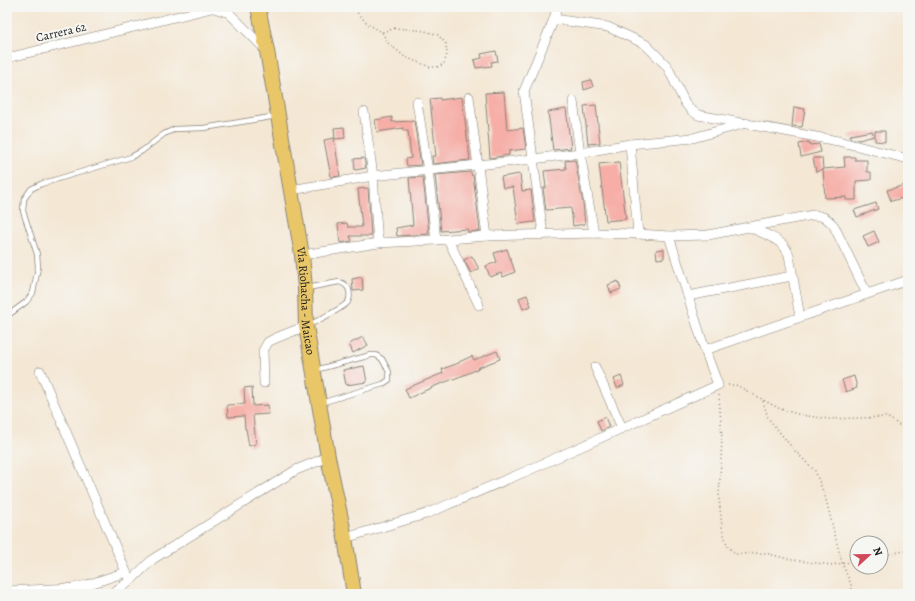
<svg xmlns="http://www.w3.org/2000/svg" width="915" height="601" font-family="Alegreya,serif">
<rect width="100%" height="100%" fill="#f6f6f2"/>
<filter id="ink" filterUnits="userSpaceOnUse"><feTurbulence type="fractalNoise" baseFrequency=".025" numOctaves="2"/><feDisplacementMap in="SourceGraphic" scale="8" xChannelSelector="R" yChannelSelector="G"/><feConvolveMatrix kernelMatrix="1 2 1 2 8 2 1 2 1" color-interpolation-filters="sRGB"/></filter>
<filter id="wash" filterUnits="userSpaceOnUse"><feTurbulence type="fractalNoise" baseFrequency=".012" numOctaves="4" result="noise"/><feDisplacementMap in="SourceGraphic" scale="16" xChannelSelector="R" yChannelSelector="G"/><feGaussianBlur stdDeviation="0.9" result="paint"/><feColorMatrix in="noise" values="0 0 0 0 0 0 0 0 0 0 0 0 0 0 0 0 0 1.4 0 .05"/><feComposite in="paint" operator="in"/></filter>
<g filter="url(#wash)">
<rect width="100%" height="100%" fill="#f4e7d4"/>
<g id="blocks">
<!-- building -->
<g fill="#f6aea7">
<polygon points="496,51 498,61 491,62 492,66 476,68 474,60 482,58 481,54"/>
<polygon points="591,80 593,87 584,90 583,82"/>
<polygon points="504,92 507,130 523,128 526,149 509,151 509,155 490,158 485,93"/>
<polygon points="462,97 470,160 433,164 432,156 436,156 430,99 440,98 440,100"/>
<polygon points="596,105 600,143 588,144 584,106"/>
<polygon points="794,107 805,109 802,127 792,126"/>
<polygon points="566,109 571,148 553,150 548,112"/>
<polygon points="392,117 392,122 414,121 421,165 407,166 406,159 411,158 408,131 403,131 403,128 377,132 375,120"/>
<polygon points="344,127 345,138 335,139 334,128"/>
<polygon points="872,131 874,136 859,140 850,138 850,135"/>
<polygon points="875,131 885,131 885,142 875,141"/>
<polygon points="334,138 340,176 331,177 324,140"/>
<polygon points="809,142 810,145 819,144 821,152 801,157 799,144"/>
<polygon points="844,157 855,157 855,160 867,160 867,172 871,172 871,180 856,181 856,200 846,200 846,197 825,198 823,169 845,167"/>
<polygon points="364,158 366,168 355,170 354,159"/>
<polygon points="813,158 822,158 823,169 816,172"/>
<polygon points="575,160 583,204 585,224 573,226 571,208 546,210 543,188 546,188 544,171 566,169 565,161"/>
<polygon points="619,162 626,219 606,221 599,164"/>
<polygon points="471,172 472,176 473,175 480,231 468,232 467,229 441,231 435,175"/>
<polygon points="520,174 522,191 531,190 535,222 518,224 513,187 503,188 501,177"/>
<polygon points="423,177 429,234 397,236 396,228 413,225 409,178"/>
<polygon points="905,185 908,197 891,201 887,190"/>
<polygon points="368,188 371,236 350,236 352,241 340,243 338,224 347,223 348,227 362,227 358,189"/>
<polygon points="876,203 878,209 857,217 854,210"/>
<polygon points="874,231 879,242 868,247 863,236"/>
<polygon points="507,249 515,272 503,277 501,273 490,277 486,266 497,262 494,253"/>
<polygon points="664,249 664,258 657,259 656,250"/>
<polygon points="472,256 479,269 471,273 464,260"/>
<polygon points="362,277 363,290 353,291 352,279"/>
<polygon points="618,281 621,289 611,293 608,285"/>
<polygon points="527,295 531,306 523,309 519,298"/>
<polygon points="363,337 368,345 353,353 349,344"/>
<polygon points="497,351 500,359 477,368 478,369 464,375 435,386 409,398 405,389 443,373 442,369 459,363 459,362 472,356 474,360"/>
<polygon points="364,366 367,382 346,385 343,370"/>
<polygon points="621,376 624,385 617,388 614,379"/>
<polygon points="854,376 857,388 846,392 842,380"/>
<polygon points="252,387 253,406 268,405 269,414 253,415 256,444 249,446 246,429 245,429 244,416 228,417 227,405 245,404 244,388"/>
<polygon points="605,417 609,427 601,431 597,421"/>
</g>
</g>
</g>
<g filter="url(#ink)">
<use href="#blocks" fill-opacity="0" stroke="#888278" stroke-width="1"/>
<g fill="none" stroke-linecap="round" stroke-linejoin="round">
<defs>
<g id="service">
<path d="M307 288 339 282C344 283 347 285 349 290 350 294 350 298 348 302 343 308 317 321 309 325"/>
<polyline points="7,316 26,302 33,293 38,267 37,254 23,211 24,199 31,189 41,184 131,157 142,151 164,134 175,129 204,128 277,116"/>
<polyline points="315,370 371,355 376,355 382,359 389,372 389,380 383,384 321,403"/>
</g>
<g id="minor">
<polyline points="214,8 229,13 267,51"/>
<polyline points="554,19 608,27 645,44 667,66 685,103 691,110 698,115 838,141 908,159"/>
<polyline points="7,58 216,7"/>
<polyline points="469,97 487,236"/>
<polyline points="573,101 580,153 594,233"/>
<polyline points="417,102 428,171 436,240"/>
<polyline points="364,112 373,176 378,243"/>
<polyline points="630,144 638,234"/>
<polyline points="291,190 373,176 533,159 580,153 630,144 693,138 746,123"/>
<path d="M749 227C761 232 775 237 784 246 786 249 788 252 789 255L800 317"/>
<polyline points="543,234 524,91 554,19 557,7"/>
<polyline points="448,239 479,305"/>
<path d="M302 255 378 243 436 240 487 236 594 233 638 234 669 236 708 235 749 227 813 215C824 216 827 218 834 226L867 294"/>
<polyline points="688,296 792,276"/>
<polyline points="705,350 908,280"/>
<polyline points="595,367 622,428"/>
<polyline points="40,371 130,581"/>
<polyline points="264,383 263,351 268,342 276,338 306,326"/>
<polyline points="345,538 426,514 529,470 718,385 705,350 669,236"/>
<polyline points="7,591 74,588 87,585 126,572"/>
<polyline points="111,594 130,581 153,559 296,470 328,457"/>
</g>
<g id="trunk">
<path id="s1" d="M258 7 267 51 302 255 305 288 306 326 328 457 345 538 354 594"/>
</g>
</defs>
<!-- service casing -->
<use href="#service" stroke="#888278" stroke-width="6"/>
<!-- minor casing -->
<use href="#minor" stroke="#888278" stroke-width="10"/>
<!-- trunk casing -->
<use href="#trunk" stroke="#888278" stroke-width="16"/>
<!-- path -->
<g stroke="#888278" stroke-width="1.5" stroke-dasharray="1 3" stroke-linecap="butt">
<polyline points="352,7 368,24 382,32 388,43 405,57 430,67 437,67 444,64 447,54 446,44 438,35 425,31 396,28 382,32"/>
<polyline points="728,385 736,385 780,409 801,415 829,419 887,417 908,431"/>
<polyline points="719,395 722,438 719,498 722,527 727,545 736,554 765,553 793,560 831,565 857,561"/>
<polyline points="763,401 768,418 795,451 815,471 825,496 842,563 852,587 851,594"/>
<polyline points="881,556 908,550"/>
</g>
<!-- service -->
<use href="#service" stroke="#fff" stroke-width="4.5"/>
<!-- minor -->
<use href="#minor" stroke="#fff" stroke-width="9"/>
<!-- trunk -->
<use href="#trunk" stroke="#e9c769" stroke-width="14"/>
</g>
</g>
<g text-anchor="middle" stroke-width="4" stroke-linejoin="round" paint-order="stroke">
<!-- street labels -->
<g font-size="12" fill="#1c1c1c" stroke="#f6f6f2">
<text transform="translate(61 32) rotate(-13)" y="4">Carrera 62</text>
<text dy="4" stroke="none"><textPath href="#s1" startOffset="298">Vía Riohacha - Maicao</textPath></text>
</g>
</g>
<!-- margin -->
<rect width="915" height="601" fill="none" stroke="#f6f6f2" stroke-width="24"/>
<!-- north arrow -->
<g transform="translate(869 555) rotate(68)"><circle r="19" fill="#f6f6f2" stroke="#9f9f9c"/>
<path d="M0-3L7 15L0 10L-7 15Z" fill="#d1495b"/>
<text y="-6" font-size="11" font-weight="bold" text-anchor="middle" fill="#1c1c1c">N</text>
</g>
</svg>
